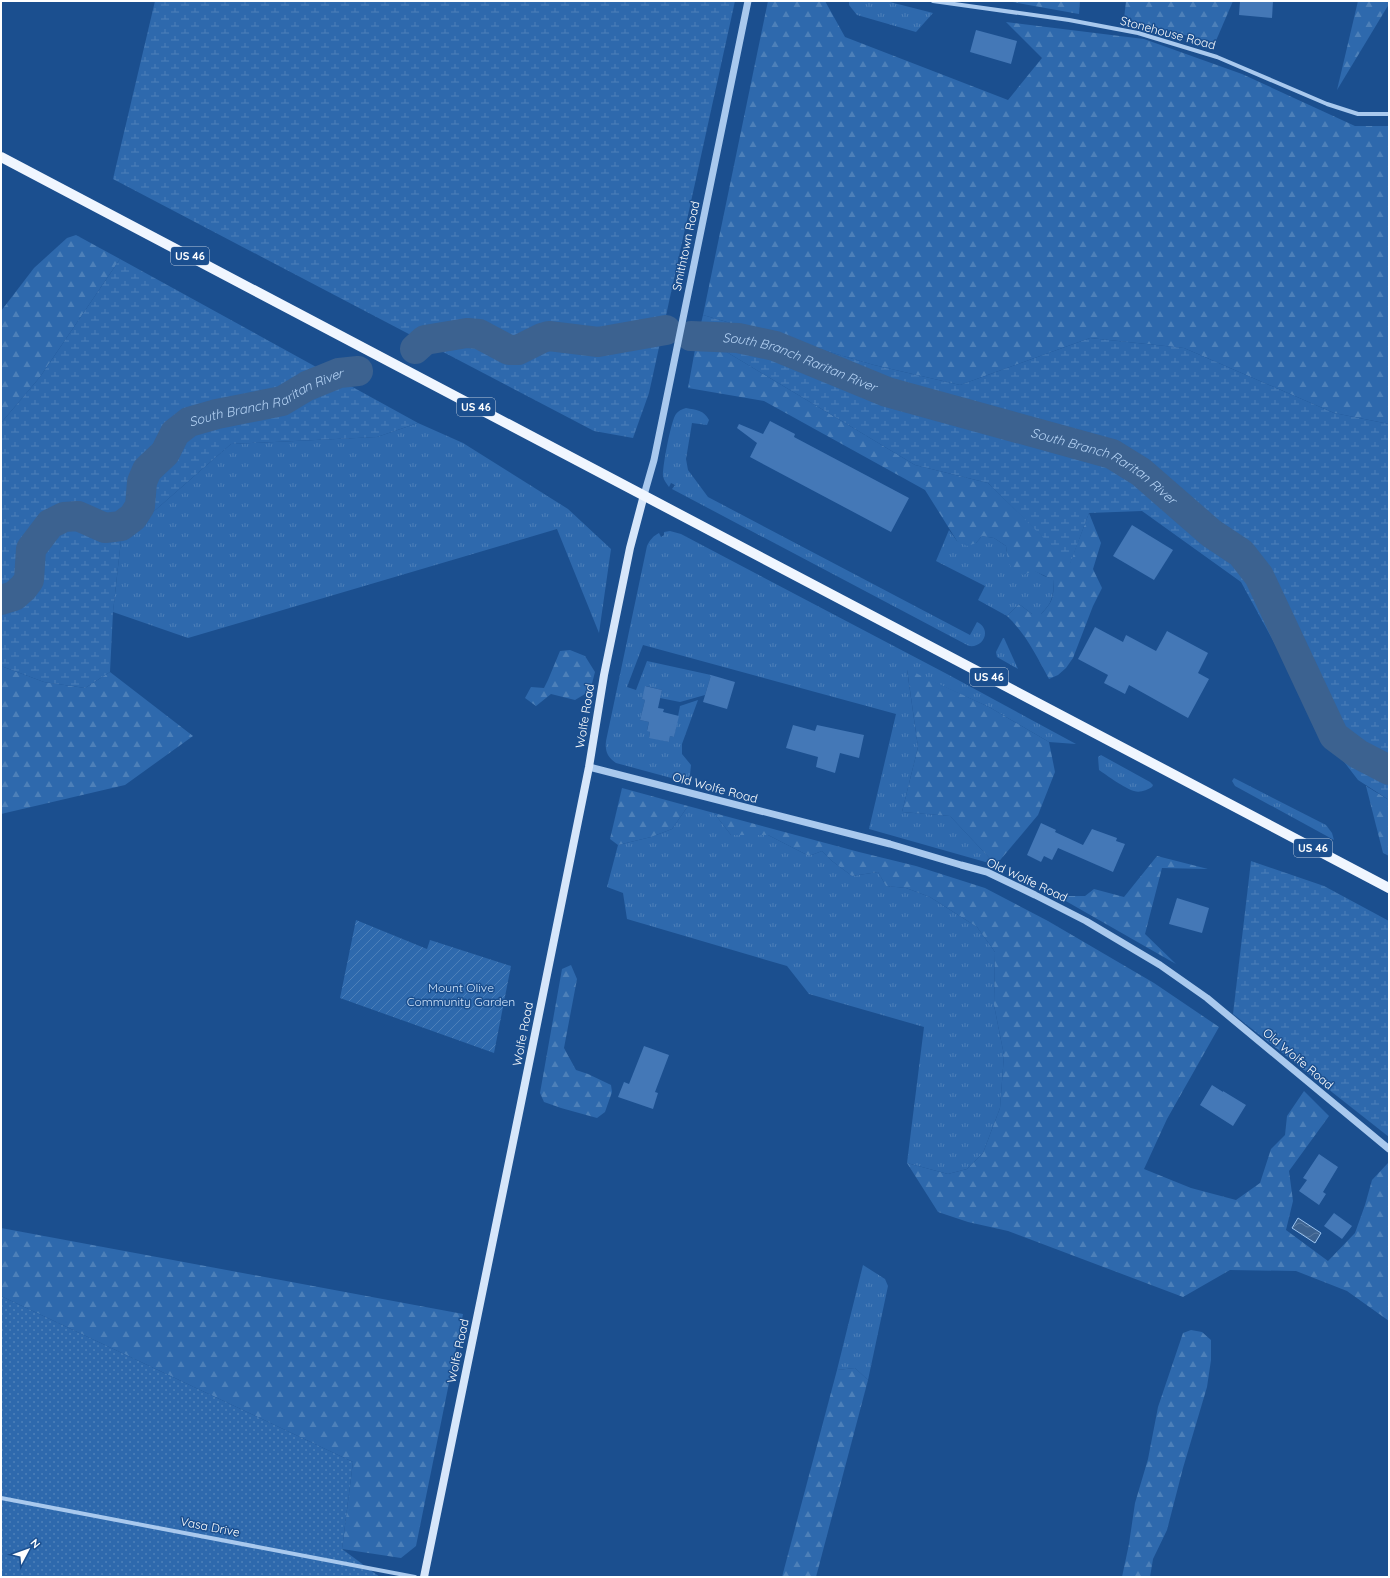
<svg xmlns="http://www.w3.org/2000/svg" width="1390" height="1578" font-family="Quicksand,sans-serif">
<defs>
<pattern id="grass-tufts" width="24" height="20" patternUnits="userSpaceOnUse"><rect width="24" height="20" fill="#2e69ad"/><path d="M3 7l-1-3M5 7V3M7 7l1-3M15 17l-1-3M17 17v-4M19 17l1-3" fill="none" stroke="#4d80b9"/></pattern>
<pattern id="forest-firs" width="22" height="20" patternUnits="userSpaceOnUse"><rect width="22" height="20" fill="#2e69ad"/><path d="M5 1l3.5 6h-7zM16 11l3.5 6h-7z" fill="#4d80b9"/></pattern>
<pattern id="wetland-marsh" width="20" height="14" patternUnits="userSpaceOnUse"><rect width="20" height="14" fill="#2e69ad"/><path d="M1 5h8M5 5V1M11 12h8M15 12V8" fill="none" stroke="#4d80b9"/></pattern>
<pattern id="park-dots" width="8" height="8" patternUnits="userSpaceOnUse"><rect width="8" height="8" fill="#2e69ad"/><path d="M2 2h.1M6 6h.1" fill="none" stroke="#4d80b9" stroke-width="1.8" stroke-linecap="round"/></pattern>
<pattern id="garden-furrows" width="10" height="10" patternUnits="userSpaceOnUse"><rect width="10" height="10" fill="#2e69ad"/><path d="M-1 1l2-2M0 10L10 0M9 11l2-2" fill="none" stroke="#4d80b9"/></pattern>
<pattern id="water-waves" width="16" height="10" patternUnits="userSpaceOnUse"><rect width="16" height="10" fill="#3c6290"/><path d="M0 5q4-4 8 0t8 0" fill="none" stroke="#597aa1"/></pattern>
</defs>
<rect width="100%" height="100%" fill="#1b4f8f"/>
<!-- grass -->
<g fill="url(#grass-tufts)">
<polygon points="849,1 886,1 933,13 916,32 857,15 849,5"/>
<path d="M686 408C696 410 704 410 709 420L707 425 692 423 686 459 688 470 708 497 970 635 977 622C992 629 984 648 969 646L672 489 675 485 671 483 669 487C667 484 664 481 663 476 662 469 671 420 676 414 678 411 682 409 686 408Z"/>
<polygon points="418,423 463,443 568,509 611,549 599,633 557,529 188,638 113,612 121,540 231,444 377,437"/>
<path d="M949 530 957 541 976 543 982 536 994 538 1006 546 1007 555 1044 576 1054 579C1053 597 1053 602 1041 614H1032L1019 604 1007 616 978 600 985 586 936 561Z"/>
<path d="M670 531 681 534 947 674 1076 744 1049 742 989 707 907 670 918 747 902 812 950 816 996 865 869 829 896 714 643 645 627 687 636 690 647 661 711 675 705 695 680 702 660 698 662 690 646 686 642 699 645 700 640 720 649 722 647 730 650 732 649 737 669 742 670 736 674 737 680 706 698 700 682 744V754L691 765 690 775 686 782 616 763C607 757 605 751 606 741L647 546C650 540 653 536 659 533L661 537 664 535V532Z"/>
<polygon points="1003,638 1004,638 1018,669 997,657 996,652"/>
<path d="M1101 755 1150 782 1153 785 1152 787C1147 790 1140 793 1134 791 1126 789 1106 775 1099 770L1098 757Z"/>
<polygon points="1234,778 1326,825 1332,833 1334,840 1235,786 1232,781"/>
<polygon points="688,806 714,813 731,835 768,835 809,856 822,851 832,861 852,876 878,872 886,886 906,888 930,897 977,927 995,952 994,1005 1004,1055 1000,1108 983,1153 967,1169 948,1174 907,1163 924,1027 809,994 787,966 627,919 623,893 607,887 618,845 651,837 672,829"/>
<polygon points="863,1265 885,1279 888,1286 868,1380 855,1368 837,1370"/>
</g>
<!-- forest -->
<g fill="url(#forest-firs)">
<polygon points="768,1 825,1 845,37 1008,100 1042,58 1006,22 1144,39 1242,74 1355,126 1389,126 1389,424 1334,413 1184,348 1090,338 960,385 874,365 703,315"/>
<polygon points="1007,1 1080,1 1079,14"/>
<polygon points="1126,1 1233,1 1215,43 1124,19"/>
<polygon points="1358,1 1389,1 1389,4 1337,90"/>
<polygon points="76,235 120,259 40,377 1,423 1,311 34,268 67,238"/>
<path d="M696 344 715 345 915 465 988 483 1070 563 1089 513 1101 543 1093 569 1102 588 1093 606 1073 658 1066 668 1058 675 1049 679C1037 657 1026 634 1007 616L1019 604 1032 614H1041C1054 601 1053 597 1054 580L1034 571 1023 575 1011 568 1007 555 1006 546 994 538 982 536 976 543 967 546 957 541 925 490 764 401 688 388Z"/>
<polygon points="570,650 585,656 595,672 590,691 575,700 551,694 536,706 525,698 531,687 544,688 548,680 560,651"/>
<polygon points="1,666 44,682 85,688 110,672 193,736 125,785 1,814"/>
<polygon points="907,669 989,707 1049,742 1055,772 1038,815 996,865 950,816 902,812 918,747"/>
<polygon points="1366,786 1389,800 1389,856 1383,853"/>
<polygon points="622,788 688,806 672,829 651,837 618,845 610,839"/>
<polygon points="714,813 859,852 916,866 985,888 1048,921 1154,983 1219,1027 1167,1119 1144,1169 1191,1188 1236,1200 1260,1183 1271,1149 1285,1135 1287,1116 1304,1091 1329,1116 1289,1171 1293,1201 1286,1230 1328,1261 1355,1233 1365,1205 1372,1180 1388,1163 1389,1164 1389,1321 1347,1291 1296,1271 1230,1270 1183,1297 1008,1231 968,1222 938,1212 907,1163 948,1174 967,1169 983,1153 1000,1108 1004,1055 994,1005 995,952 977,927 930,897 906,888 886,886 878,872 852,876 832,861 822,851 809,856 768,835 731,835"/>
<polygon points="1157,856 1208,869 1162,868 1145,934 1176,964 1057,896 1085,896 1094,889 1124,897"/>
<polygon points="571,965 577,979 564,1048 576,1070 588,1074 611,1085 612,1092 605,1112 597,1118 561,1108 544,1102 540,1093 562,969"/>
<polygon points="1,1228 463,1314 416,1546 401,1558 342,1549 353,1462 1,1296"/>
<polygon points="1191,1330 1202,1332 1211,1340 1211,1360 1207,1387 1183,1468 1167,1530 1153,1559 1150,1577 1122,1577 1129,1544 1135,1503 1148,1459 1158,1407 1183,1333"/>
<polygon points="855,1368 868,1380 816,1577 782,1577 837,1370"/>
</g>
<!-- wetland -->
<g fill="url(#wetland-marsh)">
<polygon points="155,1 735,1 649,393 633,438 594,431 113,179"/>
<polygon points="120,259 418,423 377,437 231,444 121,540 113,612 110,672 85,688 44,682 1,666 1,423 40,377"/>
<polygon points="703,315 874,365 960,385 1090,338 1184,348 1334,413 1389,424 1389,800 1358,780 1328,741 1241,582 1142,511 1089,513 1070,564 988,483 915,465 715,345 696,344"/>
<polygon points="1251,861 1324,886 1389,921 1389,1137 1233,1014"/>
</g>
<!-- park -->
<polygon fill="url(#park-dots)" points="1,1296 353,1462 342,1549 380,1577 1,1577"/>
<!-- garden -->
<polygon fill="url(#garden-furrows)" points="356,920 427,949 430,940 511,966 494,1053 340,998"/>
<!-- water -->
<polygon fill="url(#water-waves)" stroke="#9cc4f0" points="1298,1218 1321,1233 1315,1243 1292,1228"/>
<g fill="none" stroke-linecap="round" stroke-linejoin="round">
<!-- river -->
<g stroke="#3c6290" stroke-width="30">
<path id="s1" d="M691 336 738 338 775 346 887 392 1112 454 1141 472 1211 533 1241 553 1259 576 1334 736 1358 754 1389 770"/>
<polyline points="415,349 425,340 467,333 479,334 509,350 518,350 542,338 549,336 598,342 666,330"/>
<path id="s2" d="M1 600 14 596 23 588 29 580 31 549 50 524 64 517 78 516 105 528 121 526 133 517 140 506 142 482 147 470 165 453 175 433 189 422 217 414 282 401 307 386 339 373 358 371"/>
</g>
</g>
<!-- building -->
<g fill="#4478b7">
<polygon points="1240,1 1273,1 1272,18 1239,15"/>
<polygon points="976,30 1017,41 1011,64 970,52"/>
<polygon points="770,421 795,434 794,437 909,498 891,532 750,457 757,443 737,428 739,424 763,434"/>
<polygon points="1132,525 1173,550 1154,580 1113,556"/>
<polygon points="1095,627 1123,642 1126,635 1156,651 1167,631 1208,653 1198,673 1209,679 1188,718 1129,685 1125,694 1104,683 1108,675 1078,659"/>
<polygon points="711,675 735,682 727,709 703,702"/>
<polygon points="645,686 662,690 658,708 664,709 663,712 679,716 674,737 670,736 669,742 649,738 650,732 647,731 649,722 640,720 645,700 642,699"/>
<polygon points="793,725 815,731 817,725 864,735 859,758 840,753 835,773 816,767 818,757 786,748"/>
<polygon points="1041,823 1054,829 1056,830 1055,832 1083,845 1092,829 1117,838 1116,841 1125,844 1113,872 1058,848 1052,860 1044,856 1041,862 1027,855"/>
<polygon points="1177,898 1209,908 1202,933 1169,924"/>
<polygon points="644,1046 669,1055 655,1092 658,1093 653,1109 618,1097 624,1082 629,1084"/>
<polygon points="1212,1085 1223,1092 1223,1091 1246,1105 1233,1126 1200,1105"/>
<polygon points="1319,1154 1338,1167 1323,1192 1326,1194 1319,1205 1299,1191 1307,1180 1303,1178"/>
<polygon points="1334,1213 1352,1226 1342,1239 1324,1226"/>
</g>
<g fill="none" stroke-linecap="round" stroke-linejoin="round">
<!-- minor -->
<g stroke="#a9c9ee" stroke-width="4">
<polyline points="933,1 1069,20 1138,33 1217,57 1327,104 1358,114 1389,114"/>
<polyline points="1,1498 415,1577"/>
</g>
<!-- tertiary -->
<g stroke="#a9c9ee" stroke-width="7">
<polyline points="644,495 654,460 748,1"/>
<polyline points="589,767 890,844 961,865 987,872 1035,895 1086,921 1160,965 1207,998 1389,1149"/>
</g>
<!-- secondary -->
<polyline stroke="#d6e6fa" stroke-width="8" points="424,1577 520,1108 589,767 604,675 630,548 644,495"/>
<!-- primary -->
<polyline stroke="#f0f6ff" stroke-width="10" points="1,157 1389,888"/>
</g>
<g text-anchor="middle" stroke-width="3" stroke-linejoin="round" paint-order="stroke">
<!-- shield labels -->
<g fill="#1b4f8f" stroke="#bbcadd" stroke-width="1">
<rect x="171" y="247" width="38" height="18" rx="3"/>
<rect x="457" y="398" width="38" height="18" rx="3"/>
<rect x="970" y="668" width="38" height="18" rx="3"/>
<rect x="1294" y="839" width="38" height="18" rx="3"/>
</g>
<g font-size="11" font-weight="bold" fill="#fff">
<text x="190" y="260">US 46</text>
<text x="476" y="411">US 46</text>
<text x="989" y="681">US 46</text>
<text x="1313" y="852">US 46</text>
</g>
<!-- street labels -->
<g font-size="12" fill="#fff" stroke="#1b4f8f">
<text transform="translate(1168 33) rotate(15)" y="4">Stonehouse Road</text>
<text transform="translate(686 246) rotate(-78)" y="4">Smithtown Road</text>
<text transform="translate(585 716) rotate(-81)" y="4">Wolfe Road</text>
<text transform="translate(715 788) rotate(15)" y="4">Old Wolfe Road</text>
<text transform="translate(1027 880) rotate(25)" y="4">Old Wolfe Road</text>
<text transform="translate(523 1034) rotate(-79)" y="4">Wolfe Road</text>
<text transform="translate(1298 1059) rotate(40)" y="4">Old Wolfe Road</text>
<text transform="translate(458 1351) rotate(-78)" y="4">Wolfe Road</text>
<text transform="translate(210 1527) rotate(11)" y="4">Vasa Drive</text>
</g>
<!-- park labels -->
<g font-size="12" fill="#cfe3fa" stroke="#1b4f8f">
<text x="461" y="992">Mount Olive<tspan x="461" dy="14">Community Garden</tspan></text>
</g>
<!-- water labels -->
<g font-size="13" font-style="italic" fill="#b5d3f5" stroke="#1b4f8f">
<text dy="5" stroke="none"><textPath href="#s1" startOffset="113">South Branch Raritan River</textPath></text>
<text dy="5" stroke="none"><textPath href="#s2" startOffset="385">South Branch Raritan River</textPath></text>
<text dy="5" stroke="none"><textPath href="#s1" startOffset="437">South Branch Raritan River</textPath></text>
</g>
</g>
<!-- border -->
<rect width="1390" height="1578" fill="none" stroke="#ffffff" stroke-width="4"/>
<!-- north arrow -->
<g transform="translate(28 1550) rotate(49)" stroke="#1b4f8f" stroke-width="3" paint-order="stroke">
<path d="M0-3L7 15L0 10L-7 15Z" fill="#ffffff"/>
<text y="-6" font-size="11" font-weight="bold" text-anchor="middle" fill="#ffffff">N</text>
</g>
</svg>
